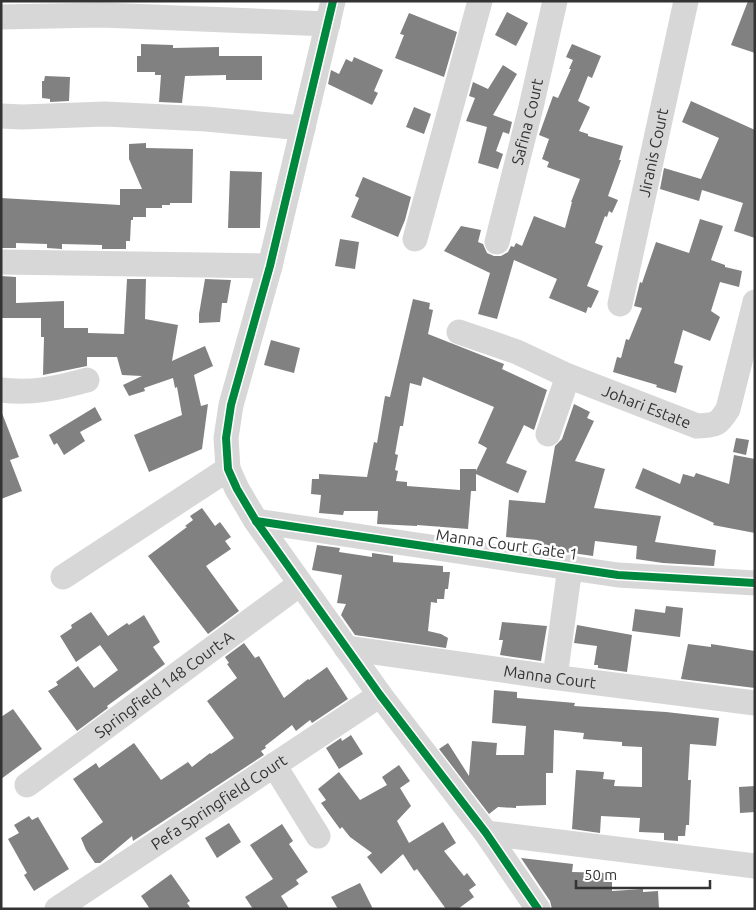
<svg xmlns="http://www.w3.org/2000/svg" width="756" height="910" font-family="Ubuntu,sans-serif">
<rect width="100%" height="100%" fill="#fff"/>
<!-- building -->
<g fill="#818181" fill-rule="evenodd">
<polygon points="748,1 755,1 755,53 731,45"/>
<polygon points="507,12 528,23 516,46 495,35"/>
<polygon points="409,13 457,32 444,77 395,58 404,35 400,34"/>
<polygon points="141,44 173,45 173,48 219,47 219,56 262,56 262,80 226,80 226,75 185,76 182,103 159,102 161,75 155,75 155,72 137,72 137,56 141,56"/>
<polygon points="572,44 601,56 592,78 588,76 578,101 590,107 579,131 588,134 588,136 623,146 619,160 621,160 608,196 618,200 612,213 609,211 607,217 605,216 595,243 603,246 587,286 599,291 591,308 588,307 586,313 549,298 557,279 514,260 497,319 478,314 490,273 444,251 461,226 481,230 478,242 483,244 487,253 494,256 501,256 508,252 511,246 514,247 516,243 522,246 534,216 565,228 572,202 571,202 580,179 547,167 549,162 542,159 549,139 539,135 553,96 558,98 571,69 569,69 573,60 566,57"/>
<polygon points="354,57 383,70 374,91 378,93 372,105 328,84 331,70 339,74 346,59 352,62"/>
<polygon points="503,65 517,74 493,115 512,122 509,134 503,132 496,151 503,154 498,169 478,163 487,127 466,121 475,98 469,96 473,82 488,89"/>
<polygon points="45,76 70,77 69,101 50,102 50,99 42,98 42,81 44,81"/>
<polygon points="691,101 755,130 755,238 734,231 743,203 702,190 699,201 660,189 664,168 701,179 719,138 682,122"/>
<polygon points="414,107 431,114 424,134 406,127"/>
<polygon points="146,143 146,148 193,149 192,203 170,203 170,205 162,205 162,208 146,208 146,217 133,217 133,220 131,220 130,241 126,241 126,249 102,249 102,245 62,244 62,249 47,248 47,244 16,243 16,248 1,248 1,198 120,205 120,189 142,189 129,159 129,144"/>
<polygon points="230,171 262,172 260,228 228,228"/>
<polygon points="363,177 411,197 405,220 398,237 351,217 359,198 355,196"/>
<polygon points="700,219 723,226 711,260 725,265 725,267 742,271 739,287 720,282 711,311 720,317 710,341 683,330 674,363 683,366 676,393 656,387 657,385 613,372 617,357 621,358 626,339 629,340 642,308 634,306 640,282 642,283 656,242 689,253"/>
<polygon points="340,239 359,242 355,269 335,266"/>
<polygon points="1,276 16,277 16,303 64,301 64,328 88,328 88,333 124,334 127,279 146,279 145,319 178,325 172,361 205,346 213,366 194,375 201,406 208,404 202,449 149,472 134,435 182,415 177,387 175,388 173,378 144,388 145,391 129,396 123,385 142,376 122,375 117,357 87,357 87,366 43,375 44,337 41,337 41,318 1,318"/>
<polygon points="205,279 231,280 227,303 222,303 220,322 199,323 199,314"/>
<path d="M413 299 430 303 429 309 433 310 428 334 504 364 502 369 547 390 534 430 524 425 506 463 527 471 518 493 476 474V491H471L468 529 417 525V526L377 524 378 511H344L343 515 319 513 321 495 311 494 312 479H319V474L367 477 374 442 377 443 385 396 390 397ZM423 377 494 407 478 443 487 448 476 471V469H460V490L407 486V482L396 481 398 471 395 470 398 455 395 454 400 426H403L410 383 421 386Z"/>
<polygon points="271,340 300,348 294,373 264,365"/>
<polygon points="574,404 590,412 587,418 594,421 575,461 605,469 594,508 661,516 655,542 716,550 714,566 663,563 636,559 637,546 595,541 593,556 537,548 538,540 506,537 509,500 545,503 555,446 562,439"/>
<polygon points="95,407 102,420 80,432 85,441 64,455 57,443 54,445 49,435"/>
<polygon points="2,413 19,457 10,460 22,491 1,499"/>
<polygon points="736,438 749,440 746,455 733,452"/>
<polygon points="734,455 755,459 755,533 713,525 714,523 635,488 643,468 680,484 683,474 694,477 696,473 729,484"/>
<polygon points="202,508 215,526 220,522 231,537 225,541 231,549 206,566 239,611 208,634 148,556 187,527 185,526 193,520 190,516"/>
<polygon points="317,545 340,548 339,552 372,557 372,553 393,556 393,562 443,566 443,572 450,572 448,589 445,589 444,599 437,599 437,603 431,602 428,631 441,634 448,638 446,648 355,635 341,615 346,604 337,603 342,575 312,570"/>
<polygon points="666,606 683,608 680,637 632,631 635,609 665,613"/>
<polygon points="91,612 108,636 127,623 129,625 144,615 160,642 153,647 165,664 107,706 108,708 77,731 48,691 58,685 56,682 78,666 94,688 118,670 100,645 76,662 60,636 72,628 71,625"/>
<polygon points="502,622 547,626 541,661 500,655 503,640 499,640"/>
<polygon points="577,625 632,635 627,672 598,668 598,665 594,665 597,646 574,643"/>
<polygon points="244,643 255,658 259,656 284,698 308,679 309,680 327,667 348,699 312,723 310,720 296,731 292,725 265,746 266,748 261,751 264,755 133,841 132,836 100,863 95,863 86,850 81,838 103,822 73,779 96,763 99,768 134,743 161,780 188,762 192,767 210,753 211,754 234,738 207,701 237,678 227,664 229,663 225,657"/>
<polygon points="688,644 711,647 711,644 755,651 755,688 681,679"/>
<polygon points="494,690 517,692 517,698 575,703 574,706 666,712 719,718 716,746 690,744 688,780 691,780 689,825 686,825 685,836 678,836 678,841 664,840 664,833 639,832 640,818 601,816 600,833 572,829 576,770 604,772 603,779 615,780 614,786 642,787 642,747 622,746 622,742 583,739 584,733 554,730 553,773 546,773 546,805 516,806 516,808 498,807 489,814 439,749 448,743 469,776 472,741 497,743 496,755 524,755 526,726 492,723"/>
<polygon points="13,709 42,749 1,779 1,717"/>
<polygon points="351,735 363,754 339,769 326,748 341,738 342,741"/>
<polygon points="399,765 410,781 400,788 411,806 397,821 409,843 443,822 456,843 444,851 464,876 467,873 476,885 469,890 474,897 458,909 446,909 417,869 414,871 403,854 381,874 367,857 372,853 350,837 342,827 340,829 321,803 326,800 318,789 339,772 360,800 387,785 382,777"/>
<polygon points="755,786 755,812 740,813 739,787"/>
<polygon points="29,816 32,820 38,817 69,869 34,891 24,875 27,873 8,839 19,833 14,825"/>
<polygon points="229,823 241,842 217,858 205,838"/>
<polygon points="282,824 293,841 289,844 308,872 296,880 299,884 281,896 289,909 253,909 245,897 273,879 250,845"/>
<polygon points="521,858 573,864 572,872 610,873 610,877 612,877 612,891 643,889 643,892 658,891 659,909 552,909 550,901"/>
<polygon points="171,874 190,901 187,903 191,909 150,909 141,896"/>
<polygon points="360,883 373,909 338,909 331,897"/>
</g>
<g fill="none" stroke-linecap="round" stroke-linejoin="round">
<!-- minor -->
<g stroke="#d7d7d7" stroke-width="25">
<polyline points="333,1 270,266 231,405 226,438 228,469 237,489 256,521 380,695 486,833 538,909"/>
<polyline points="1,17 102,15 328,24"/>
<polyline points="1,116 22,117 105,114 206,119 303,128"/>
<polyline points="415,239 480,1"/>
<path id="s1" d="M497 242 531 107 555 1"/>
<polyline points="1,262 270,266"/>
<path id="s2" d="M620 304 686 1"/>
<path id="s3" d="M459 332 517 352 568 376 697 426C716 425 718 425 728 409L755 302"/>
<path d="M1 390C32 394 58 388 87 380"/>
<polyline points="548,434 568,376"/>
<polyline points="256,521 618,575 755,583"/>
<polyline points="63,577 228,469"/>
<path id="s4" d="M346 648 544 676 755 703"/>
<polyline points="555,677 570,567"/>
<polyline points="274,765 318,836"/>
<path id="s5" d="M27 785 300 584"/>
<polyline points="486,833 755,866"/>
<path id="s6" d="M57 909 380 695"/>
</g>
<defs>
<g id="cycleway">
<polyline points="333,1 270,266 231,405 226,438 228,469 237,489 256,521 380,695 486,833 538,909"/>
<polyline points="256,521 618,575 755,583"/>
</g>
</defs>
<!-- cycleway casing -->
<use href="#cycleway" stroke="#fff" stroke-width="11"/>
<!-- cycleway -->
<use href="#cycleway" stroke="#00873e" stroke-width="8"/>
</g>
<g text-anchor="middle" stroke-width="5" stroke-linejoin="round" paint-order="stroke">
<!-- street labels -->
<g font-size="16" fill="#333" stroke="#fff">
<text dy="6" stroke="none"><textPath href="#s1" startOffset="124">Safina Court</textPath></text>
<text dy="6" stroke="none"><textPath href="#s2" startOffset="155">Jiranis Court</textPath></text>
<text dy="6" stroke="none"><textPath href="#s3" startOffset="202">Johari Estate</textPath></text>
<text transform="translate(507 544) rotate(8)" y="6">Manna Court Gate 1</text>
<text dy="6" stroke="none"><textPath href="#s4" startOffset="206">Manna Court</textPath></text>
<text dy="6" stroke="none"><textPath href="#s5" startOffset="170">Springfield 148 Court-A</textPath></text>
<text dy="6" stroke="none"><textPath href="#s6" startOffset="194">Pefa Springfield Court</textPath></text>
</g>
</g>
<!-- border -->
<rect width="756" height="910" fill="none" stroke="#333333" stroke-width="5"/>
<!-- scale -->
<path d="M576 880v8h134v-8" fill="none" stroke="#333333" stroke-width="2.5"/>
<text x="584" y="880" font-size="15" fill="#333333" stroke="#ffffff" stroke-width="4" paint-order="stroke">50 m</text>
</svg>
